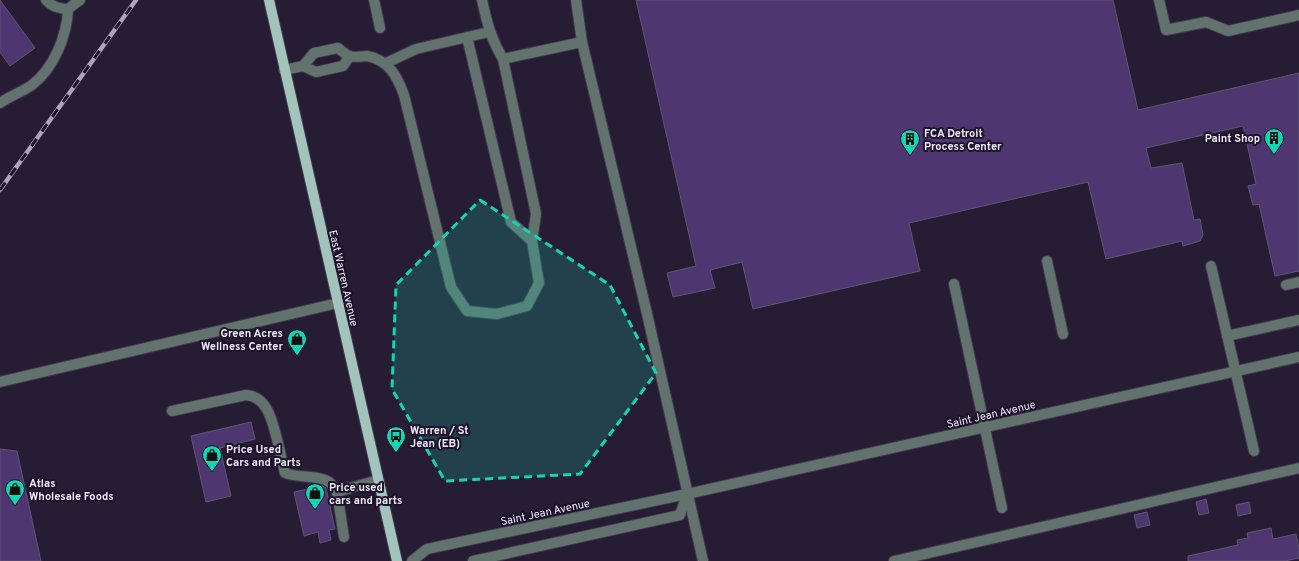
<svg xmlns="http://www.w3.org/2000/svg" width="1299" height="561" font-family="Overpass,sans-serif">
<rect width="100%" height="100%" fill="#261c34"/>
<!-- building -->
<g fill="#4e3671" stroke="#5f5671">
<polygon points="0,0 35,48 10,66 0,52"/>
<polygon points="636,0 1113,0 1138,110 1299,73 1299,271 1275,276 1259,204 1253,205 1248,186 1256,184 1243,126 1146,148 1151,168 1182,163 1194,220 1200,219 1203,235 1200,241 1183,246 1182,241 1106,259 1088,182 909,223 920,271 753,309 742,262 710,270 715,288 673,297 667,273 696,266"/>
<polygon points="251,422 255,439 220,448 231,496 206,502 191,436"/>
<polygon points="0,449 17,451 41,561 0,561"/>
<polygon points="323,486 326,488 335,529 329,530 331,540 320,543 318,532 304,536 294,492"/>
<polygon points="1206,499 1209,513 1199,515 1196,502"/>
<polygon points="1249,502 1251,513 1238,516 1236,505"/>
<polygon points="1147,512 1150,525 1137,528 1134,515"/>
<polygon points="1271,528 1273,539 1296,534 1299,548 1299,558 1285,561 1188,561 1188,556 1238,545 1237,540 1248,538 1247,533"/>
</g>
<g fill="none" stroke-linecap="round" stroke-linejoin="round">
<defs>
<g id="minor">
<polyline points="374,0 380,28"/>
<polyline points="576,0 582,42 648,318 703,561"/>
<polyline points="1159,0 1166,30 1206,22 1228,31 1299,15"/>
<polyline points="68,9 80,0"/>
<polyline points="467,37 511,222 532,241"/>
<polyline points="503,59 582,42"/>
<polyline points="386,63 416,49 489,32"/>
<path d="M303 66 314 53 338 48C342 51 345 54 349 56 353 58 362 56 367 56 389 60 397 76 404 95L451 287 467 311 497 314 527 306 539 283 532 241 536 214 503 59C491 39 487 23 482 0"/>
<polyline points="284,70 303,66 316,72 343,66 350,56"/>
<path d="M0 103C10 96 22 92 32 85 54 68 67 36 68 9 59 9 52 7 46 0"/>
<polyline points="1047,261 1063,334"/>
<polyline points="1211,266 1254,451"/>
<polyline points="954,284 1002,508"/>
<polyline points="1286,285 1299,282"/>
<polyline points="1227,336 1299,320"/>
<polyline points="0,382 338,303"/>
<path d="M172 411 246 395C268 397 272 421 277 439 280 450 282 462 285 473 297 478 320 475 329 482 332 484 334 488 337 492"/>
<polyline points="344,537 337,492 378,480"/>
<polyline points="412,561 427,549 687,494 1299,357"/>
<polyline points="473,561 680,515 687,494"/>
<polyline points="894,561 1299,468"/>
</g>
<polyline id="major" points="269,0 397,561"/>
</defs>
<!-- minor casing -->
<use href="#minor" stroke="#423950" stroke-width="12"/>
<!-- major casing -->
<use href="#major" stroke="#423950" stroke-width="12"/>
<!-- minor -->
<use href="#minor" stroke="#62726d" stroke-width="10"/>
<!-- major -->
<use href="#major" stroke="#a2c4ba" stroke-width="10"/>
<defs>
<polyline id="rail" points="0,190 136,0"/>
</defs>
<!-- rail casing -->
<use href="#rail" stroke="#aca4b8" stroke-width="4.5"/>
<!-- rail -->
<use href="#rail" stroke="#1c132a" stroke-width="3" stroke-dasharray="9" stroke-linecap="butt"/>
</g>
<!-- marked area -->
<path fill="#12d5b4" fill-opacity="0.2" stroke="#12d5b4" stroke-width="3" stroke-dasharray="8 5" stroke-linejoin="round" d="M480 200 610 285 656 373 580 474 445 481 392 389 396 285Z"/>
<!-- icons -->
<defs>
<symbol id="building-pin" viewBox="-11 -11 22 30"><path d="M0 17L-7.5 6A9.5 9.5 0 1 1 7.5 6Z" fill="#12d5b4" stroke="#1c132a"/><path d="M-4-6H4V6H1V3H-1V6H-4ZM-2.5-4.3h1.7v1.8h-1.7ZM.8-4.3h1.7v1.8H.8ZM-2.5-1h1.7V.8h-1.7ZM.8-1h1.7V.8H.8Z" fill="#111"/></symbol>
<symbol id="shop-pin" viewBox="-11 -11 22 30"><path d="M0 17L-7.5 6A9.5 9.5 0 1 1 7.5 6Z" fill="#12d5b4" stroke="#1c132a"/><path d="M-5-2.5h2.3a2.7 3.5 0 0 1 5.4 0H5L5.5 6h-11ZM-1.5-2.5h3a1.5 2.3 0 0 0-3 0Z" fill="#111"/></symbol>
<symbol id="bus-pin" viewBox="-11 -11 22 30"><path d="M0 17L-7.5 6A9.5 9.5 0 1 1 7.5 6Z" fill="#12d5b4" stroke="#1c132a"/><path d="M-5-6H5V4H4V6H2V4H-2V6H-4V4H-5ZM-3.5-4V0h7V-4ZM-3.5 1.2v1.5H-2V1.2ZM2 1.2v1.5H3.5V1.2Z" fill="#111"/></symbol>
</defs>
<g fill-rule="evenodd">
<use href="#building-pin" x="1263" y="127" width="22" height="30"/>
<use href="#building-pin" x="899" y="128" width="22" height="30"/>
<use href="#shop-pin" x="286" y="328" width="22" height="30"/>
<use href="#bus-pin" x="385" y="425" width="22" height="30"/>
<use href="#shop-pin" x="201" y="444" width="22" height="30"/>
<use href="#shop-pin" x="4" y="478" width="22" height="30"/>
<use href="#shop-pin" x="304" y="482" width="22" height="30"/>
</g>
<g text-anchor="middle" stroke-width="4" stroke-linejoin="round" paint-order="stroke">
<!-- poi labels -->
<g font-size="11" font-weight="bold" fill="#f0eafb" stroke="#1c132a" text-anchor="start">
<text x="924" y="137">FCA Detroit<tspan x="924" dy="13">Process Center</tspan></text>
<text x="1260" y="142" text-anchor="end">Paint Shop</text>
<text x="283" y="337" text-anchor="end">Green Acres<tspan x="283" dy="13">Wellness Center</tspan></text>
<text x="410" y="434">Warren / St<tspan x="410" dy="13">Jean (EB)</tspan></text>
<text x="226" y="453">Price Used<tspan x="226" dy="13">Cars and Parts</tspan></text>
<text x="29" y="487">Atlas<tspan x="29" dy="13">Wholesale Foods</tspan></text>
<text x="329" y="491">Price used<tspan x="329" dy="13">cars and parts</tspan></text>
</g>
<!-- street labels -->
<g font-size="11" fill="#f0eafb" stroke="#1c132a">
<text transform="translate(344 278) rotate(77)" y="4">East Warren Avenue</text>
<text transform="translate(991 414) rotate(-13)" y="4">Saint Jean Avenue</text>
<text transform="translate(545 512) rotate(-12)" y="4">Saint Jean Avenue</text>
</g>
</g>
</svg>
